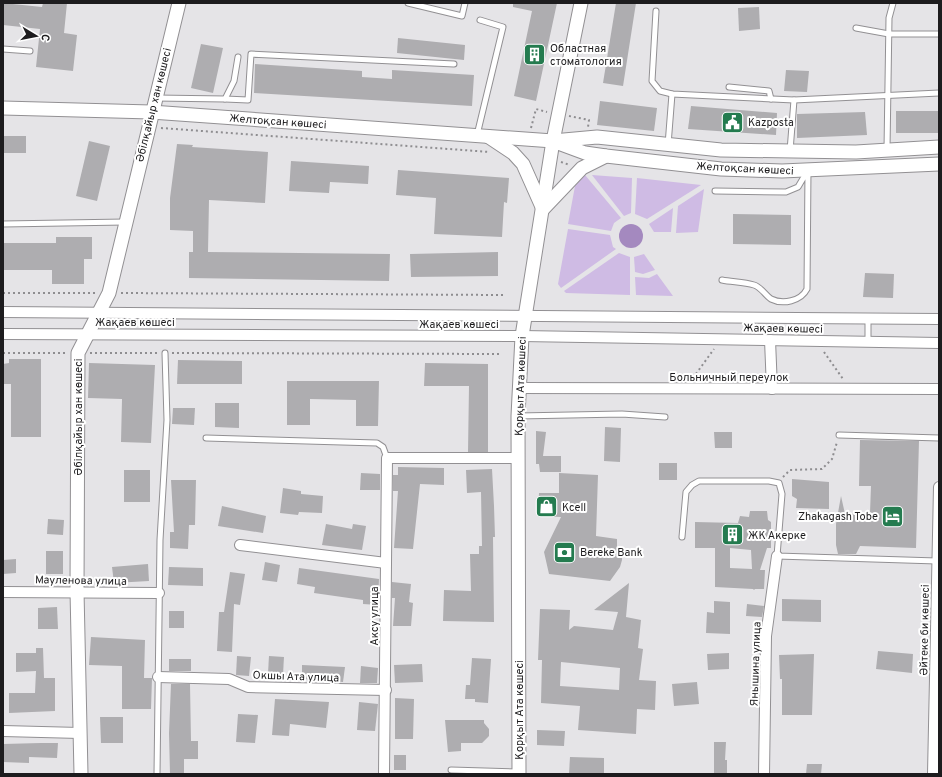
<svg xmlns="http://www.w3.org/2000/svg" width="942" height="777" font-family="Overpass,sans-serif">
<rect width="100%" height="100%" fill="#e5e4e7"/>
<!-- green -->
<g fill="#cfbbe4">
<polygon points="585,175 621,218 614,223 611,231 568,224 575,186"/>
<polygon points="592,175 632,178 631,213 624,216"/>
<polygon points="637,178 701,185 647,219 635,214"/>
<polygon points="704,189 698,232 676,233 678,206"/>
<polygon points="673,208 671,232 654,232 649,224"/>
<polygon points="568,229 610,235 613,247 616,249 561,288 558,284"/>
<polygon points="619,253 630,257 630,295 566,293 564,291"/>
<polygon points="644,254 655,270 643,274 635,272 634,257"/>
<polygon points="657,274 673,296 636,295 635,277 649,278"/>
</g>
<!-- water -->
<circle fill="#a489bf" cx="631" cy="236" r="12"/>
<!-- building -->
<g fill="#aeadb0" fill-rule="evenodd">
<polygon points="3,3 42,7 43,3 67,3 64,33 77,35 73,71 36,67 40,29 3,25"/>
<polygon points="513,3 557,3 536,101 514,96 532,11 513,7"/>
<polygon points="616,3 636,3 623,86 603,83"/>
<polygon points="759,7 760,29 739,31 738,8"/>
<polygon points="398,38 465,45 464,60 397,53"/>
<polygon points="201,44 223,48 213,93 191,88"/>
<polygon points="255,64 362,71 362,77 392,79 392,70 474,75 472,106 254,93"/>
<polygon points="786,70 809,71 807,92 784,91"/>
<polygon points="600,101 657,108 654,131 597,125"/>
<polygon points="691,106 777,113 776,135 688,129"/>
<rect x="896" y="111" width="43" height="22"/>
<polygon points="865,112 867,135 797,138 797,114"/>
<rect x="3" y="136" width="23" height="17"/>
<polygon points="89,141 110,146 97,201 76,196"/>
<polygon points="177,144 193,145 192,147 268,152 265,203 209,200 208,252 390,254 389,281 189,278 189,252 193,252 193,231 170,230 170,198"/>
<polygon points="291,161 369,166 368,184 330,182 329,193 289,191"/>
<polygon points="398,170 509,178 507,203 504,202 502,237 434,234 436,198 396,195"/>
<polygon points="733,214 791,215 791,245 733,244"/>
<polygon points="56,237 92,237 92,259 84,259 84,284 52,284 52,270 3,270 3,243 56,243"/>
<polygon points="498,252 498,276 411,277 410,254"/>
<polygon points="865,273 894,274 893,298 863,297"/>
<polygon points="9,359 41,359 41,437 11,437 11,384 3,384 3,364 9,363"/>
<polygon points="178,360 242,361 242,384 177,384"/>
<polygon points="89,363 155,365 151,443 121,442 122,399 88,398"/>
<polygon points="425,363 488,364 488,452 468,452 469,386 424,386"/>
<polygon points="287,381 379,381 378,426 356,426 356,400 310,399 310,425 287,425"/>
<polygon points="215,403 239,403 239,428 215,427"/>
<polygon points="173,408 195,408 194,425 172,424"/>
<polygon points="605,427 621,428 620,462 604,461"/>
<polygon points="536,431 546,432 543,456 561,456 561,472 540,472 539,464 536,464"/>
<polygon points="714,432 732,432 732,448 715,448"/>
<polygon points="860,440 919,441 916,548 860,546 856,554 838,554 836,545 836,524 841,496 845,514 870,513 871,486 859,486"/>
<rect x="659" y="463" width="18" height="17"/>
<polygon points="398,467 444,468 444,485 420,484 413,549 394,548 398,491 393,491 393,475 398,475"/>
<polygon points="492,469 494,506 495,537 493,537 494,622 443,621 444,590 471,591 470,554 479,554 479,546 482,546 481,492 467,493 466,470"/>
<rect x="124" y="470" width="26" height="32"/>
<polygon points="361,473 380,474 380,490 360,490"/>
<polygon points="559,473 598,475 596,536 617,539 617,546 622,554 622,560 620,567 610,581 549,574 544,552 561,517 538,516 539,493 559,493"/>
<polygon points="792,479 829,482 829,509 796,508 797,499 792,496"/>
<polygon points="171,480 196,480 195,525 189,525 188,549 170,548 170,532 174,532"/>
<polygon points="283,488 301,491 301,494 323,496 322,513 299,512 298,515 280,513"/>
<polygon points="222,506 266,516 263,533 218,526"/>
<path d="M750 511H767L768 520 771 522V548H767L760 570H765L764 589H755L754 590 753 589 715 587V548H695V522L738 523 740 516 749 517ZM730 548 751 550 752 569 730 568Z"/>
<polygon points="48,519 64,520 63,535 47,534"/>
<polygon points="326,524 352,529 353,524 366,526 362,550 322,545"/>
<rect x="46" y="551" width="17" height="23"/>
<polygon points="16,559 16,573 3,574 3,560"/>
<polygon points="265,562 280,565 277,582 262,580"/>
<polygon points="148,564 149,581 114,583 112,567"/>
<polygon points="169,567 203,568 203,586 168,585"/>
<polygon points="299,568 379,579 378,605 363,604 363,600 314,593 315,587 297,584"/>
<polygon points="230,572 245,574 240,605 234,604 232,652 217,651 219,612 224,612"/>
<polygon points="392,582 411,584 409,602 413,603 411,626 393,626 395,598 392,598"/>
<path d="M629 583 626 617 641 620 638 648 643 649 639 680 656 681 655 710 637 709 636 734 578 730 580 706 541 703 542 660H538L540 609 570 610 569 630 574 626 613 630 618 612 594 610ZM561 662 620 668 619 690 560 686Z"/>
<polygon points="782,599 821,600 821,622 782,621"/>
<polygon points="714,601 730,602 730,634 706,633 707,612 714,613"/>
<polygon points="747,604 764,606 762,617 746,616"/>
<polygon points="57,607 58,629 38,629 38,608"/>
<rect x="169" y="611" width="15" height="17"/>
<polygon points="91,637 145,640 144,678 152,678 151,709 122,709 122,666 89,665"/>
<polygon points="36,648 43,648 44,678 55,678 55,711 9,713 9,693 35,693 36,671 16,672 16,653 36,653"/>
<polygon points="878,651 913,654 912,673 876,669"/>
<polygon points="729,653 729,669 708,670 707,654"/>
<polygon points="814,654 812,715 782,715 782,679 780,679 779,655"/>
<polygon points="237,656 251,657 249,676 236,675"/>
<polygon points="269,656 284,657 283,674 268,673"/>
<polygon points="472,658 491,659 488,703 475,702 475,699 465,699 466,685 470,685"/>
<rect x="169" y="659" width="22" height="12"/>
<polygon points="422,664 423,682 395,683 394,665"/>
<polygon points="302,665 345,667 343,682 302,679"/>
<polygon points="361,666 378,668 377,683 360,683"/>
<polygon points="697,682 699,704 674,706 672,684"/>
<polygon points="171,684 190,684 191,741 198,741 198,759 184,759 184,774 170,774 169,733"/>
<polygon points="395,698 414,699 413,739 395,739"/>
<polygon points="275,699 329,702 326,728 290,724 289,736 272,735"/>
<polygon points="359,702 378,704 375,731 357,730"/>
<polygon points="238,714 258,715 255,743 236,742"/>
<polygon points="100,717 123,717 123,743 101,743"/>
<polygon points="445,720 484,720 484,723 489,729 489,736 482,743 461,743 461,751 448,752"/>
<polygon points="537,730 565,731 564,746 537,745"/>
<polygon points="714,742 726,742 725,760 727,760 727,774 714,774"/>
<polygon points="41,743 58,743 57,758 29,757 29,763 3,762 3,744"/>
<rect x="394" y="755" width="12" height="15"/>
<polygon points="570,757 604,758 604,774 569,774"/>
<polygon points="807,764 822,764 821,774 806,774"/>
</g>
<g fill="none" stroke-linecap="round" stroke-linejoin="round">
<defs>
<g id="service">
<polyline points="408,3 462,16 465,3"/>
<polyline points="656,11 652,81 660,91 672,94 794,100 939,93"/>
<polyline points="856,28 889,34 939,34"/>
<polyline points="3,49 30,51"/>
<polyline points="729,87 769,91 771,99"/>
<polyline points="156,98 225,99 234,81 238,57"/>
<polyline points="225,99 248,100 251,54 454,64"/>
<polyline points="477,135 503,27 480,20"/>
<polyline points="668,145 672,94"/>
<polyline points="887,149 889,18 893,3"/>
<polyline points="790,151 794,100"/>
<path d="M715 191 786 192 798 187 808 170 807 289C801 301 783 305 771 299 765 295 761 287 754 285 744 282 732 282 722 280"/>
<polyline points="3,224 125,222"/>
<polyline points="868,318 868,341"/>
<polyline points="518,416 622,414 665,417"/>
<polyline points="839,435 939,438"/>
<polyline points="206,438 377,443 383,447 387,458"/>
<polyline points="682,537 686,492 692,485 699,481 769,481 779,483 782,494 777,556 937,561"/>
<polyline points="451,770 518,772"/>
<polyline points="157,774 160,540 167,420 165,353"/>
</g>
<g id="minor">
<polyline points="3,312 939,319"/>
<polyline points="3,334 522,336 939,343"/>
<polyline points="770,340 772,389"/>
<polyline points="519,388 939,389"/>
<polyline points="240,545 386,563"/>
<polyline points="3,592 159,593"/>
<polyline points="158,677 229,679 248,687 386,690"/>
<polyline points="3,731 80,733"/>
<polyline points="384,774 387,458 518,458"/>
<polyline points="764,774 766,636 777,556"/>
<polyline points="933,774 939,487"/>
</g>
<g id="tertiary">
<polyline points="3,108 151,112 553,141 597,137 721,150 856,152 939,147"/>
<polyline points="489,137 513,153 523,164 543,209 582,168 606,156"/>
<polyline points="558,143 585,153 606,156 721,169 782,171 939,164"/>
<polyline points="81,774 77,591 78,353 109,293 179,3"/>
<polyline points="519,774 518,416 522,336 553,141 581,3"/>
</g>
</defs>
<!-- service casing -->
<use href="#service" stroke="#929093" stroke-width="7"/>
<!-- minor casing -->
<use href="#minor" stroke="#929093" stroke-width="12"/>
<!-- tertiary casing -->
<use href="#tertiary" stroke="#929093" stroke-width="15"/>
<!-- path -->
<g stroke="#8e8d90" stroke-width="2" stroke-dasharray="2 3" stroke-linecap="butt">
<polyline points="569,116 589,120 588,127"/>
<polyline points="161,128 490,152"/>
<polyline points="531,128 536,109 547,112"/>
<polyline points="561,162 570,165"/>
<polyline points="3,293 97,293"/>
<polyline points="121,293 504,295"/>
<polyline points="824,352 843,379"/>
<polyline points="3,353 66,353"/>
<polyline points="90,353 158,353"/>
<polyline points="172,353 500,354"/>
<polyline points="693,378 714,349"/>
<polyline points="783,477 790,470 822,469 832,459 837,442"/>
</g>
<!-- service -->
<use href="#service" stroke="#fff" stroke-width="5"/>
<!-- minor -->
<use href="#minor" stroke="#fff" stroke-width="10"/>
<!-- tertiary -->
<use href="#tertiary" stroke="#fff" stroke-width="13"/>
</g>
<!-- icons -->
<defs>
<symbol id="building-square" viewBox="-11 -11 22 22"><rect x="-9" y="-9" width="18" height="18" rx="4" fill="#247b4f" stroke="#fff"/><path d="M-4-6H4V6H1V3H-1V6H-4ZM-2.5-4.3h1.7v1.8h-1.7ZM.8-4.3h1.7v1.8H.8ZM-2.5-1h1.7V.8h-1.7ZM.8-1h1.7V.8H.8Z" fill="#fff"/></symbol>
<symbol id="civic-square" viewBox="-11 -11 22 22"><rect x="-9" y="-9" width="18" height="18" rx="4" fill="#247b4f" stroke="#fff"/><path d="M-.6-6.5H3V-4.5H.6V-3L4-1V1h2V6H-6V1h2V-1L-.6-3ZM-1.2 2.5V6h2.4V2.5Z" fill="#fff"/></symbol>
<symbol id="shop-square" viewBox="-11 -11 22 22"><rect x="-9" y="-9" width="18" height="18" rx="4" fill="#247b4f" stroke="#fff"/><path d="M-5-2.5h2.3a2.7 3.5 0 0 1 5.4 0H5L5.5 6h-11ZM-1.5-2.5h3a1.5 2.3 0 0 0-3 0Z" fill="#fff"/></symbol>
<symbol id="hotel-square" viewBox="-11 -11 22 22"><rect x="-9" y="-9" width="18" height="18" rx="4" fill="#247b4f" stroke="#fff"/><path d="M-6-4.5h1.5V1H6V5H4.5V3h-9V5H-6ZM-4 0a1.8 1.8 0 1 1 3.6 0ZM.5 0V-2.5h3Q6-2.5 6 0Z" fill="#fff"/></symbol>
<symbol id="bank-square" viewBox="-11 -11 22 22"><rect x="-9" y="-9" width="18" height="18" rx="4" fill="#247b4f" stroke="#fff"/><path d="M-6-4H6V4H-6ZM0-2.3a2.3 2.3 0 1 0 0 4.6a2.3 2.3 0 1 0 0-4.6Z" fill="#fff"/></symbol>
</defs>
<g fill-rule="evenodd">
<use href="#building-square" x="522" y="42" width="25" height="25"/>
<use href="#civic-square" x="720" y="110" width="25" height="25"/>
<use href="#shop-square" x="534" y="494" width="25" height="25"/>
<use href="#hotel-square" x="880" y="504" width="25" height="25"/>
<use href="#building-square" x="720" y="522" width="25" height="25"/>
<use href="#bank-square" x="552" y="540" width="25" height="25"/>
</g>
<g text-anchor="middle" stroke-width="4" stroke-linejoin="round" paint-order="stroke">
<!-- poi labels -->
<g font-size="11" fill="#1d1c1e" stroke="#fff" text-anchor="start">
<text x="550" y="52">Областная<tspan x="550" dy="13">стоматология</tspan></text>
<text x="748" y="126">Kazposta</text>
<text x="562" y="511">Kcell</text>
<text x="878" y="520" text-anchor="end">Zhakagash Tobe</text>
<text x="748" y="539">ЖК Акерке</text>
<text x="580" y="556">Bereke Bank</text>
</g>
<!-- street labels -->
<g font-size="11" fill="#1d1c1e" stroke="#fff">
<text transform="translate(153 105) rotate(-76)" y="4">Әбілқайыр хан көшесі</text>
<text transform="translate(278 121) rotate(4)" y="4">Желтоқсан көшесі</text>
<text transform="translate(745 168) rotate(3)" y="4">Желтоқсан көшесі</text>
<text x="135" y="326">Жақаев көшесі</text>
<text x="459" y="328">Жақаев көшесі</text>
<text transform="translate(783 328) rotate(1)" y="4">Жақаев көшесі</text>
<text x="729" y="381">Больничный переулок</text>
<text transform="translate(520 386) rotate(-88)" y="4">Қорқыт Ата көшесі</text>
<text transform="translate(78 417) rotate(-90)" y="4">Әбілқайыр хан көшесі</text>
<text transform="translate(81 580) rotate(1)" y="4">Мауленова улица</text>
<text transform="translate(374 616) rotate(-90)" y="4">Аксу улица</text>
<text transform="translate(924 630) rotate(-89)" y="4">Әйтеке би көшесі</text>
<text transform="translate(755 664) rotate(-88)" y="4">Янышина улица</text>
<text transform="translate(296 676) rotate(2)" y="4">Окшы Ата улица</text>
<text transform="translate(519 710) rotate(-90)" y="4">Қорқыт Ата көшесі</text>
</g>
</g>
<!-- border -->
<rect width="942" height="777" fill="none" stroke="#1d1c1e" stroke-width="8"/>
<!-- north arrow -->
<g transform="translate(36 36) rotate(100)" stroke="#ffffff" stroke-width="3" paint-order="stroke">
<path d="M0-3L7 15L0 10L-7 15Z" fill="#1d1c1e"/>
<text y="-6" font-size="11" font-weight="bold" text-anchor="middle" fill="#1d1c1e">С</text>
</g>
</svg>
